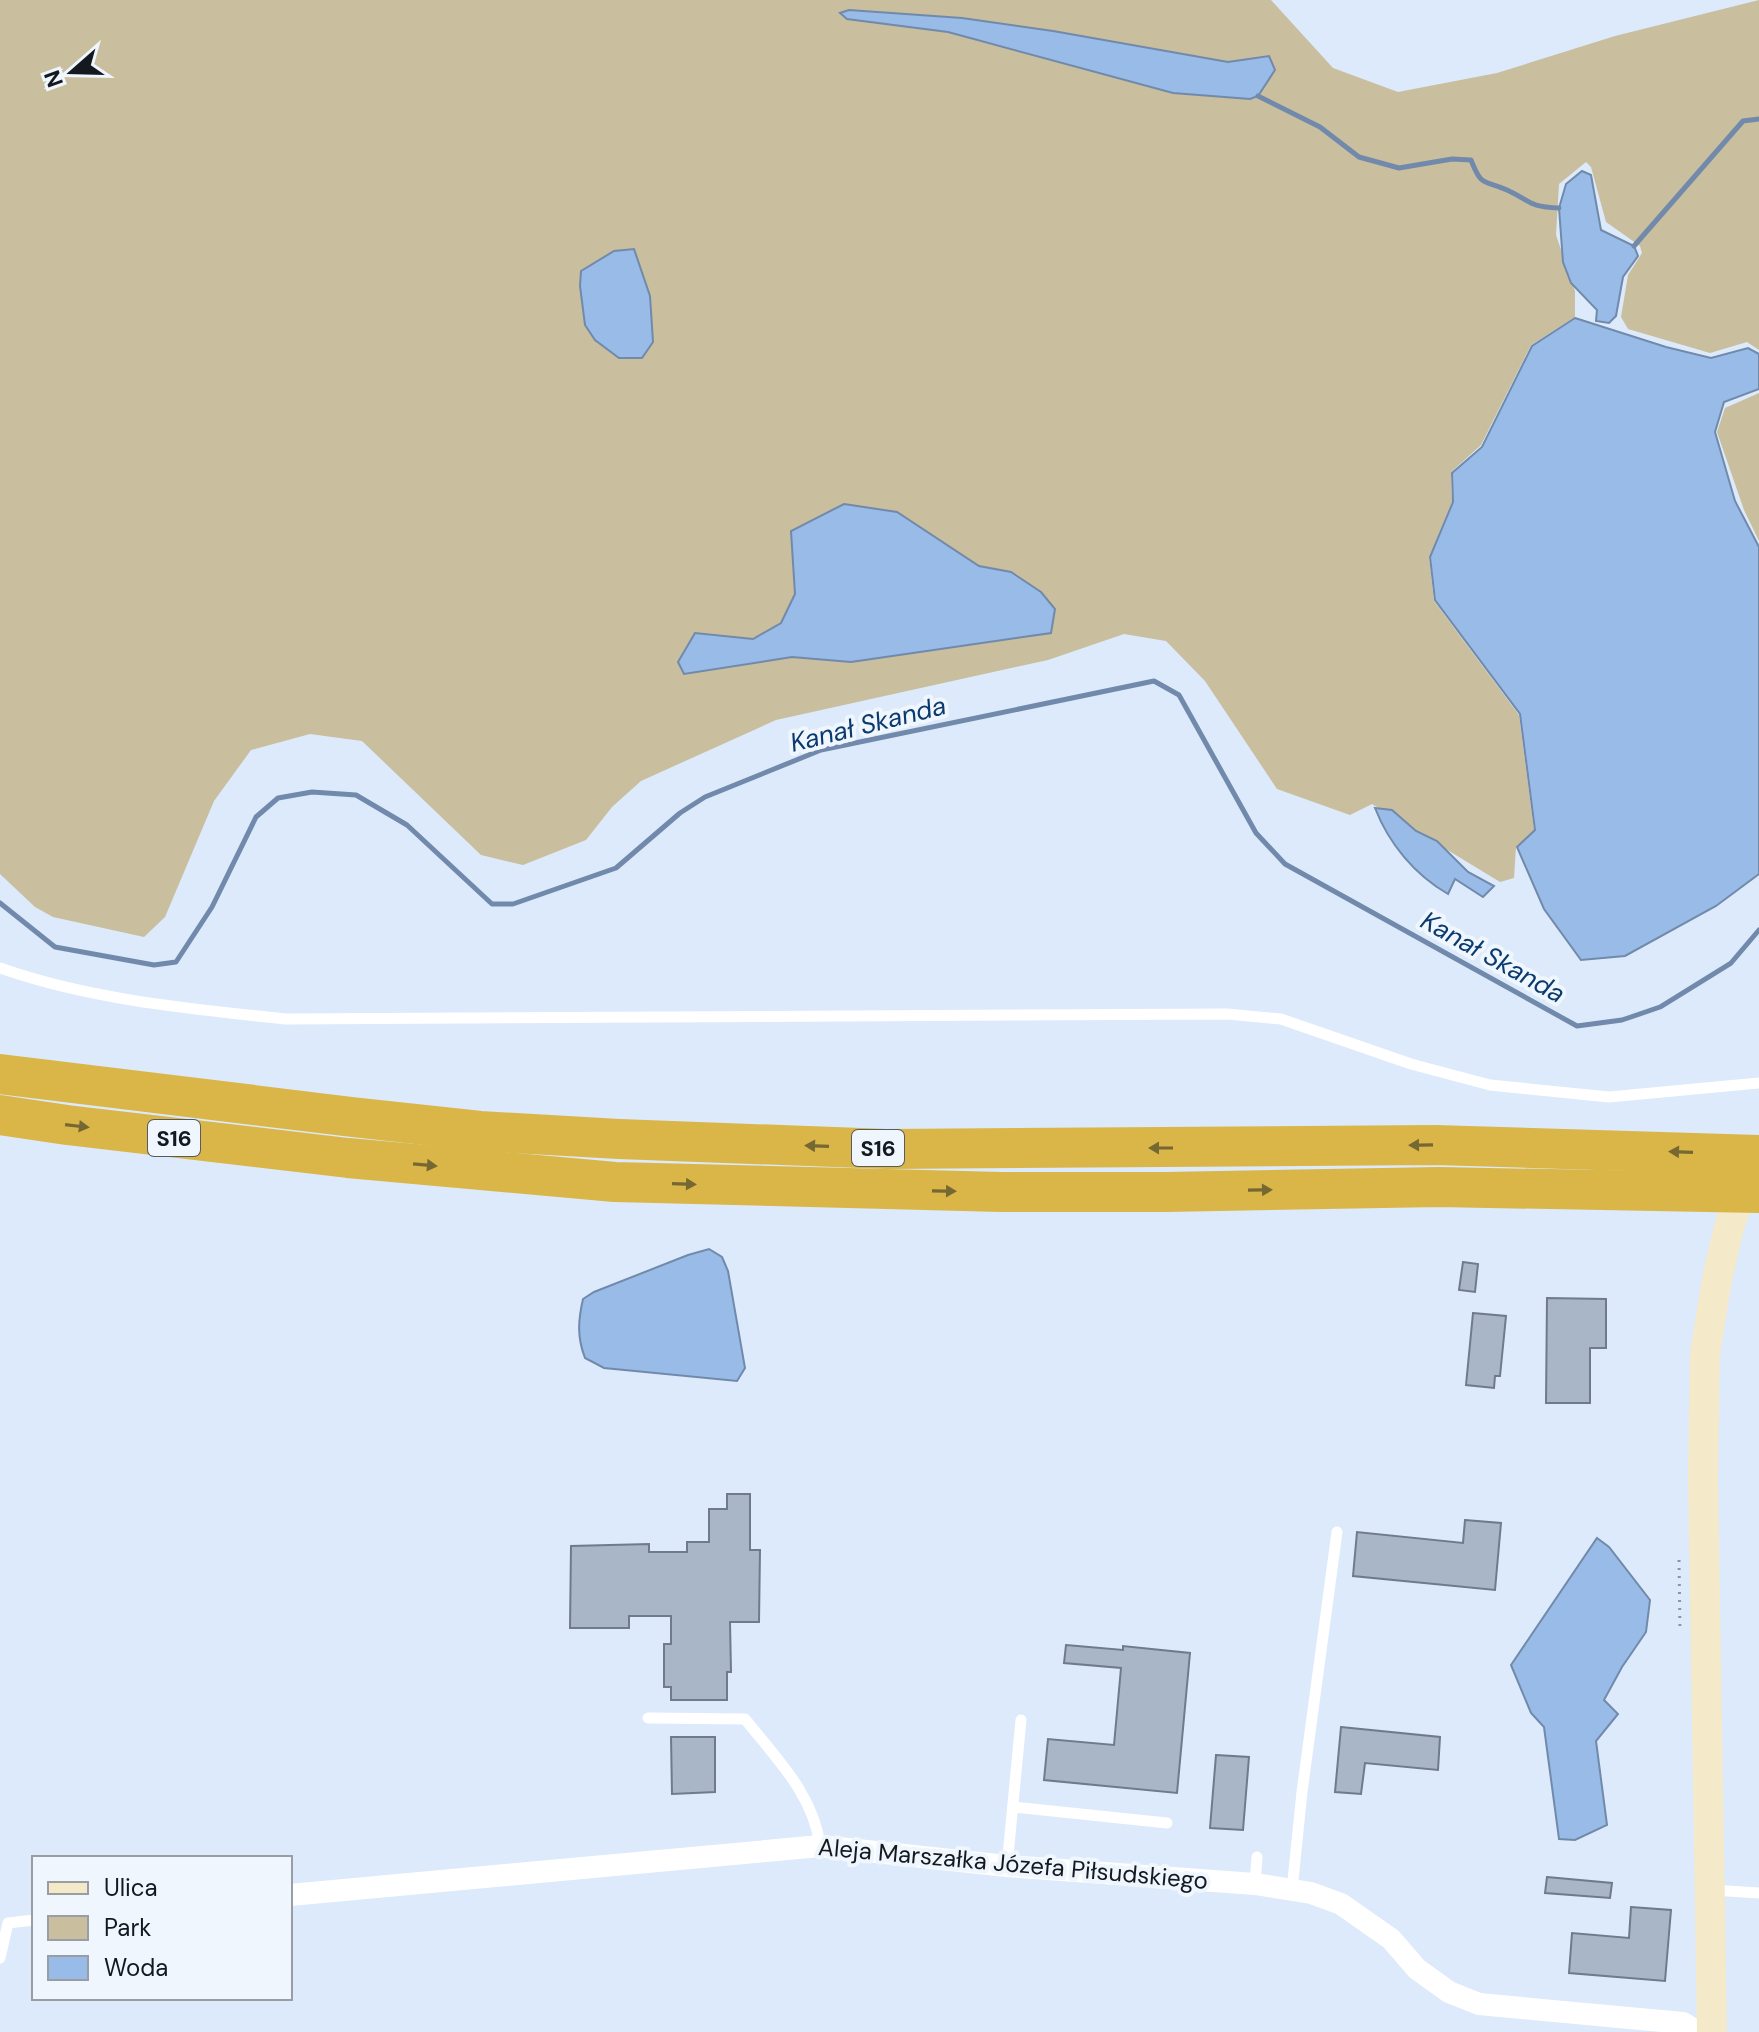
<svg xmlns="http://www.w3.org/2000/svg" width="1759" height="2032" font-family="'DM Sans',sans-serif">
<rect width="100%" height="100%" fill="#dceafb"/>
<!-- green -->
<g fill="#c9be9e" fill-rule="evenodd">
<path d="M0 0H1271L1333 68 1398 92 1497 73 1615 36 1759 0V350L1747 342 1710 353 1628 329 1621 317 1628 275 1642 253 1640 246 1606 222 1591 167 1586 162 1559 184 1556 235 1575 291V317L1531 345 1481 445 1451 472 1452 502 1429 557 1434 601 1519 715 1534 830 1516 847 1514 878 1500 882 1372 804 1350 815 1277 789 1205 681 1166 641 1124 634 1048 660 776 720 641 781 612 807 586 840 523 865 481 855 362 741 310 734 251 750 214 801 165 917 144 937 53 917 35 907 0 874ZM849 10 962 18 1053 31 1228 62 1254 58 1173 93 948 32 841 13ZM580 286 653 342 585 325ZM844 504 897 512 979 566 1011 572 851 662 792 657 684 674 695 633 753 639 781 623 795 594 791 531Z"/>
<polygon points="1759,393 1759,541 1744,510 1717,432 1725,408"/>
</g>
<!-- water -->
<g fill="#99bbe7" stroke="#718aab" stroke-width="2">
<polygon points="849,10 962,18 1053,31 1228,62 1269,56 1275,70 1258,96 1250,99 1173,93 948,32 847,19 840,13"/>
<polygon points="1582,171 1591,175 1601,230 1634,246 1638,256 1623,277 1616,316 1609,323 1596,321 1597,310 1571,283 1563,262 1559,208 1566,184"/>
<polygon points="634,249 650,296 653,342 642,358 619,358 595,340 585,325 580,286 581,271 614,251"/>
<polygon points="1575,318 1666,347 1711,358 1748,348 1759,354 1759,389 1724,402 1715,432 1735,501 1759,547 1759,874 1716,906 1625,956 1581,960 1544,909 1517,847 1535,830 1520,714 1435,600 1430,557 1453,502 1452,473 1482,447 1532,346"/>
<polygon points="844,504 897,512 979,566 1011,572 1041,592 1055,609 1051,633 851,662 792,657 684,674 678,662 695,633 753,639 781,623 795,594 791,531"/>
<path d="M1375 808 1392 810 1416 831 1437 841 1468 872 1494 886 1483 897 1455 879 1448 894C1415 875 1389 844 1375 808Z"/>
<path d="M709 1249 722 1257 728 1271 745 1368 737 1381 604 1368 585 1358C577 1337 578 1321 583 1299L594 1292 688 1255Z"/>
<polygon points="1597,1538 1609,1547 1650,1600 1646,1632 1622,1667 1604,1700 1618,1714 1596,1741 1607,1825 1575,1840 1559,1839 1544,1727 1531,1713 1511,1665"/>
</g>
<g fill="none" stroke-linecap="round" stroke-linejoin="round">
<!-- stream -->
<g stroke="#718aab" stroke-width="5">
<path d="M1258 96 1320 127 1359 157 1399 168 1452 159 1471 160C1482 188 1483 179 1507 190 1531 201 1528 207 1559 208"/>
<polyline points="1634,246 1743,121 1759,119"/>
<polyline points="0,903 55,947 154,965 176,962 212,907 256,817 278,798 312,792 356,795 407,825 492,904 513,904 616,868 680,813 705,797 821,750 1154,681 1179,695 1256,833 1285,864 1577,1026 1622,1020 1660,1007 1731,963 1759,930"/>
</g>
</g>
<!-- building -->
<g fill="#a9b6c7" stroke="#6f7b8b" stroke-width="2">
<polygon points="1463,1262 1478,1264 1475,1292 1459,1290"/>
<polygon points="1547,1298 1606,1299 1606,1348 1590,1348 1590,1403 1546,1403"/>
<polygon points="1473,1313 1506,1316 1500,1376 1495,1376 1494,1388 1466,1385"/>
<polygon points="727,1494 750,1494 750,1550 760,1550 759,1622 730,1622 731,1672 727,1672 727,1700 671,1700 671,1687 664,1687 664,1644 671,1644 671,1616 629,1616 629,1628 570,1628 571,1546 649,1544 649,1552 687,1552 687,1542 709,1542 709,1509 727,1509"/>
<polygon points="1465,1520 1501,1523 1495,1590 1353,1576 1357,1532 1463,1543"/>
<polygon points="1066,1645 1123,1650 1123,1646 1190,1653 1177,1793 1044,1780 1048,1739 1114,1745 1121,1668 1064,1663"/>
<polygon points="1341,1727 1440,1737 1438,1770 1365,1763 1361,1794 1335,1792"/>
<polygon points="671,1737 715,1737 715,1792 672,1794"/>
<polygon points="1216,1755 1249,1757 1243,1830 1210,1828"/>
<polygon points="1547,1877 1612,1883 1610,1898 1545,1893"/>
<polygon points="1631,1907 1671,1910 1665,1981 1569,1973 1572,1933 1629,1938"/>
</g>
<g fill="none" stroke-linecap="round" stroke-linejoin="round">
<!-- path -->
<polyline stroke="#8c96a3" stroke-width="3" stroke-dasharray="2 6" stroke-linecap="butt" points="1679,1560 1680,1632"/>
<!-- lane -->
<g stroke="#fff" stroke-width="11">
<path d="M0 968C91 1000 191 1009 286 1019L1227 1014 1281 1019 1411 1064 1490 1085 1609 1097 1759 1083"/>
<path d="M648 1718 745 1719C776 1758 814 1795 820 1846"/>
<polyline points="1013,1807 1167,1823"/>
<polyline points="1007,1866 1021,1720"/>
<polyline points="1255,1884 1257,1857"/>
<polyline points="1292,1890 1302,1792 1337,1532"/>
<polyline points="1712,1890 1759,1893"/>
<polyline points="0,1958 8,1923 34,1920"/>
</g>
<!-- street -->
<polyline stroke="#fff" stroke-width="22" points="290,1895 820,1846 1007,1866 1255,1884 1311,1893 1341,1904 1391,1939 1417,1969 1449,1992 1479,2004 1683,2023 1698,2032"/>
<!-- secondary -->
<polyline stroke="#f4e9c8" stroke-width="30" points="1712,2032 1703,1476 1705,1354 1717,1279 1729,1227 1747,1175"/>
<!-- highway -->
<g stroke="#d9b647" stroke-width="40">
<polyline points="0,1074 352,1117 480,1131 619,1139 887,1149 1435,1145 1759,1155"/>
<polyline points="0,1115 67,1125 348,1158 615,1182 1001,1192 1166,1192 1439,1187 1759,1193"/>
</g>
</g>
<!-- one-way arrows -->
<defs><path id="oneway-solid" d="M-6-.8H1V-3.2L6.5 0L1 3.2V.8H-6Z" transform="scale(2)"/></defs>
<g fill="#766833">
<use href="#oneway-solid" transform="translate(77 1126) rotate(7)"/>
<use href="#oneway-solid" transform="translate(1421 1145) rotate(179)"/>
<use href="#oneway-solid" transform="translate(817 1146) rotate(-178)"/>
<use href="#oneway-solid" transform="translate(1161 1148) rotate(180)"/>
<use href="#oneway-solid" transform="translate(1681 1152) rotate(-178)"/>
<use href="#oneway-solid" transform="translate(425 1165) rotate(5)"/>
<use href="#oneway-solid" transform="translate(684 1184) rotate(2)"/>
<use href="#oneway-solid" transform="translate(1260 1190) rotate(-1)"/>
<use href="#oneway-solid" transform="translate(944 1191) rotate(1)"/>
</g>
<g text-anchor="middle" stroke-width="8" stroke-linejoin="round" paint-order="stroke">
<!-- shield labels -->
<g fill="#f0f6fd" stroke="#565b62" stroke-width="2">
<rect x="148" y="1120" width="52" height="36" rx="6"/>
<rect x="852" y="1130" width="52" height="36" rx="6"/>
</g>
<g font-size="22" font-weight="bold" fill="#14191f">
<text x="174" y="1146">S16</text>
<text x="878" y="1156">S16</text>
</g>
<!-- street labels -->
<g font-size="24" fill="#14191f" stroke="#f0f6fd">
<text transform="translate(1013 1864) rotate(5)" y="8">Aleja Marszałka Józefa Piłsudskiego</text>
</g>
<!-- water labels -->
<g font-size="26" font-style="italic" fill="#0b3a6f" stroke="#f0f6fd">
<text transform="translate(868 724) rotate(-14)" y="9">Kanał Skanda</text>
<text transform="translate(1493 957) rotate(29)" y="9">Kanał Skanda</text>
</g>
</g>
<!-- legend -->
<rect x="32" y="1856" width="260" height="144" fill="#f0f6fd" stroke="#989ea4" stroke-width="2"/>
<rect x="48" y="1882" width="40" height="12" fill="#f4e9c8" stroke="#989ea4" stroke-width="2"/>
<text x="104" y="1896" font-size="24" fill="#14191f">Ulica</text>
<rect x="48" y="1916" width="40" height="24" fill="#c9be9e" stroke="#989ea4" stroke-width="2"/>
<text x="104" y="1936" font-size="24" fill="#14191f">Park</text>
<rect x="48" y="1956" width="40" height="24" fill="#99bbe7" stroke="#989ea4" stroke-width="2"/>
<text x="104" y="1976" font-size="24" fill="#14191f">Woda</text>
<!-- north arrow -->
<g transform="translate(72 72) rotate(250)" stroke="#f0f6fd" stroke-width="6" paint-order="stroke">
<path d="M0-6L14 30L0 20L-14 30Z" fill="#14191f"/>
<text y="-12" font-size="22" font-weight="bold" text-anchor="middle" fill="#14191f">N</text>
</g>
</svg>
